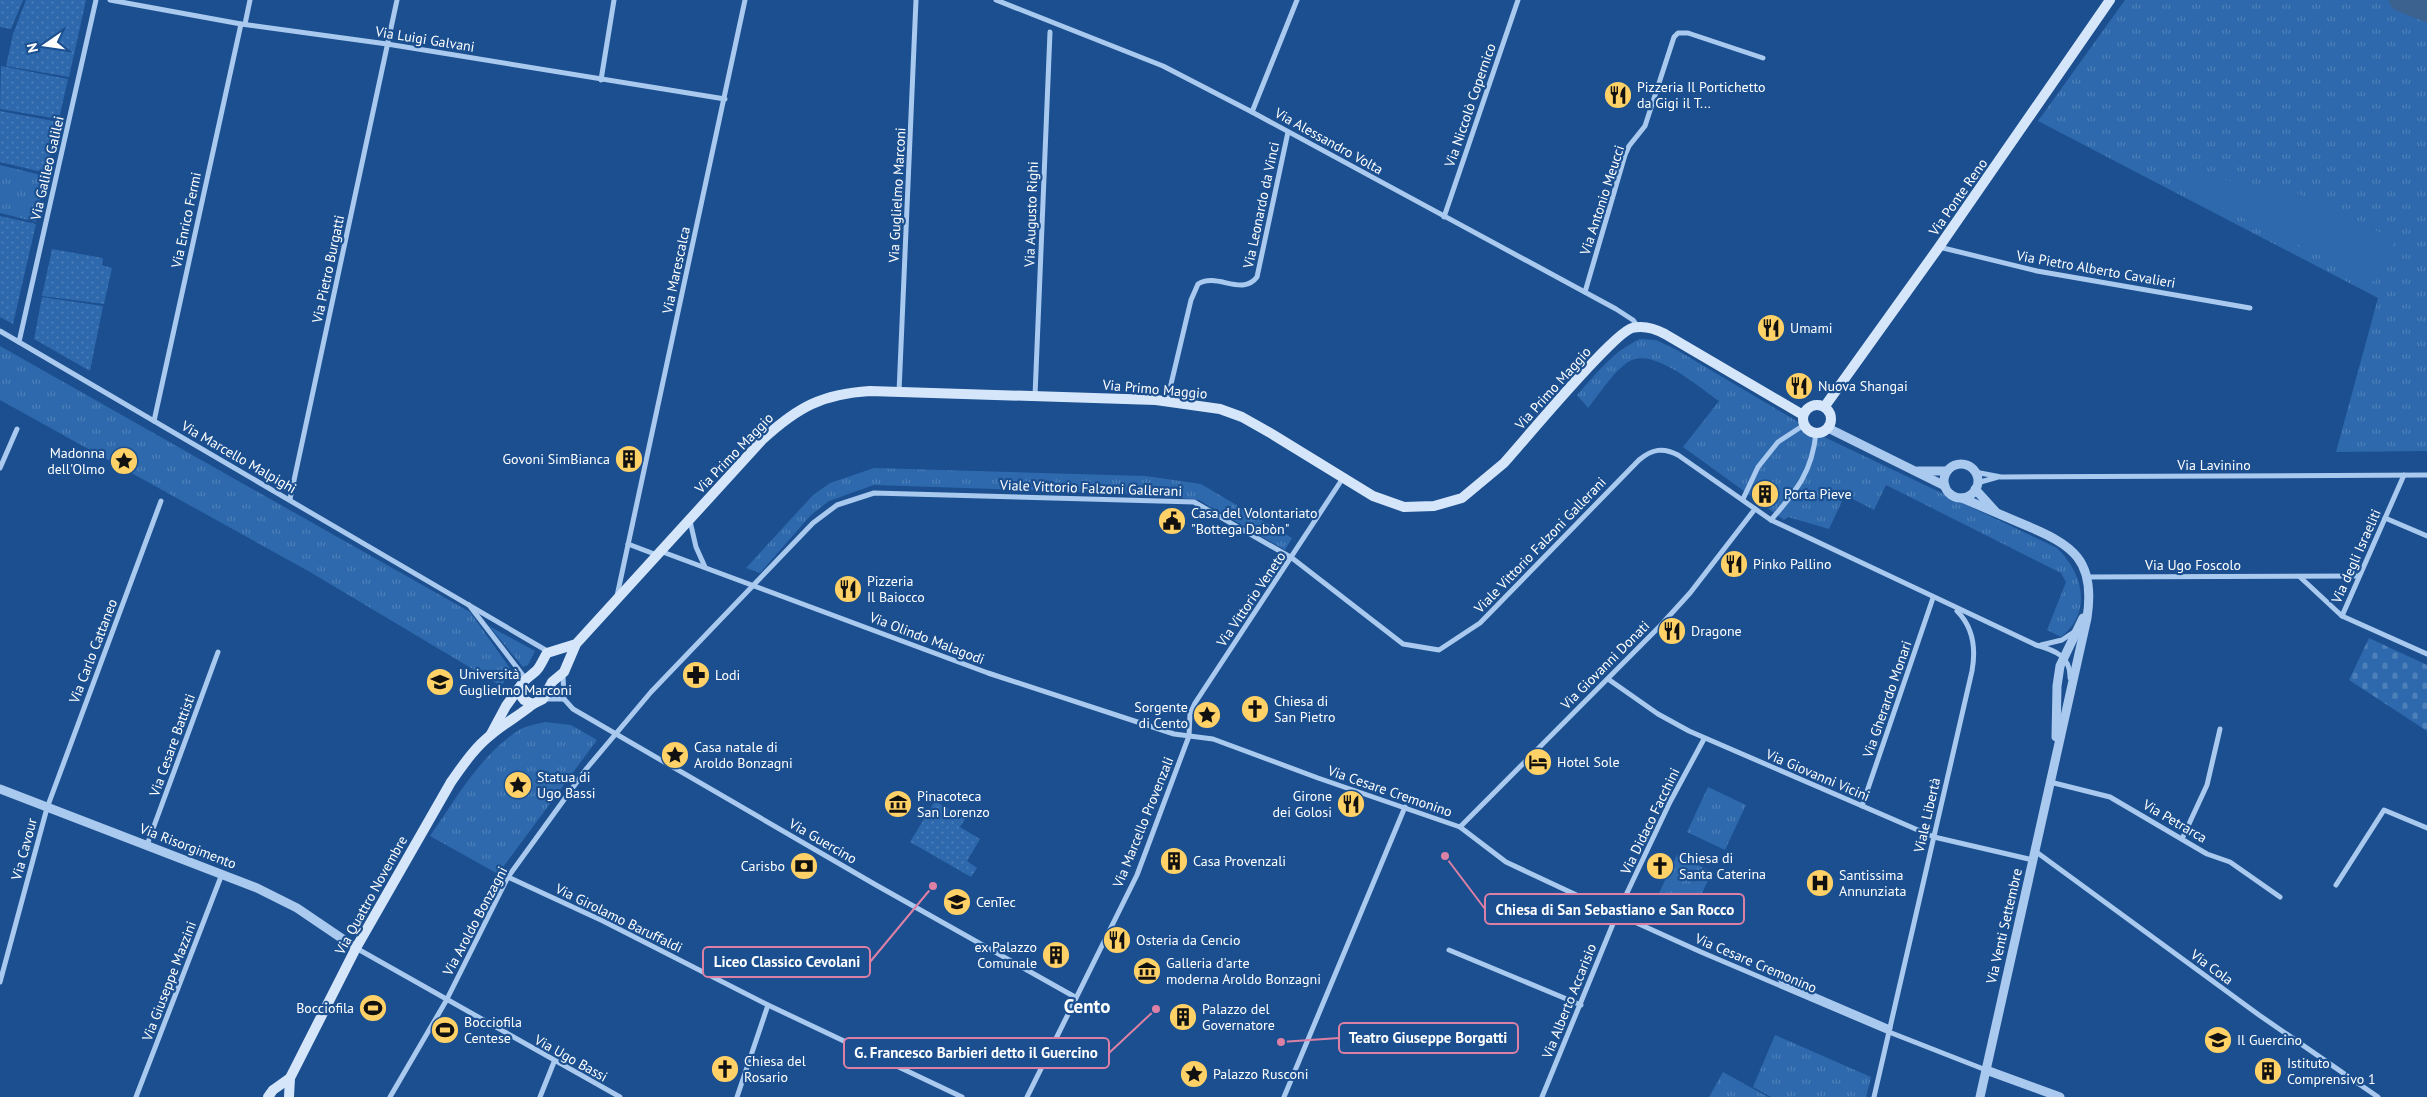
<svg xmlns="http://www.w3.org/2000/svg" width="2427" height="1097" font-family="'PT Sans',sans-serif">
<defs>
<pattern id="grass-tufts" width="24" height="20" patternUnits="userSpaceOnUse" patternTransform="scale(1.25)"><rect width="24" height="20" fill="#2e69ad"/><path d="M3 7l-1-3M5 7V3M7 7l1-3M15 17l-1-3M17 17v-4M19 17l1-3" fill="none" stroke="#4d80b9"/></pattern>
<pattern id="cemetery-stones" width="16" height="16" patternUnits="userSpaceOnUse" patternTransform="scale(1.25)"><rect width="16" height="16" fill="#2e69ad"/><path d="M2 7V4a2 2 0 0 1 4 0v3zM10 15v-3a2 2 0 0 1 4 0v3z" fill="#4d80b9"/></pattern>
<pattern id="garden-dots" width="8" height="8" patternUnits="userSpaceOnUse" patternTransform="scale(1.25)"><rect width="8" height="8" fill="#2e69ad"/><path d="M2 2h.1M6 6h.1" fill="none" stroke="#4d80b9" stroke-width="1.8" stroke-linecap="round"/></pattern>
</defs>
<rect width="100%" height="100%" fill="#1b4f8f"/>
<!-- grass -->
<g fill="url(#grass-tufts)">
<polygon points="2125,0 2427,0 2427,451 2336,452 2378,298 2038,121"/>
<polygon points="0,165 45,176 36,222 0,213"/>
<path d="M1640 339 1656 340 1677 350 1800 423 1809 433 1820 435 2057 548C2083 573 2093 612 2061 637L2047 630 2066 582 2061 573 1886 485 1874 510 1845 495 1829 529 1788 517 1784 520 1683 447 1719 401C1698 387 1657 350 1632 360 1616 367 1599 395 1588 408L1577 395C1597 373 1613 351 1640 339Z"/>
<polygon points="0,346 470,612 512,671 501,686 310,572 0,400"/>
<polygon points="874,468 1146,476 1201,484 1292,538 1285,550 1199,500 1145,494 874,485 829,501 811,515 760,573 746,568 813,495 830,483"/>
<polygon points="489,626 535,651 528,665 523,667"/>
<path d="M545 722 571 725 597 740 498 874 430 836C456 799 480 755 519 730 526 726 537 724 545 722Z"/>
<polygon points="1708,787 1746,805 1725,850 1687,832"/>
<polygon points="1677,855 1712,872 1694,910 1659,893"/>
<polygon points="1775,1035 1871,1077 1866,1097 1771,1097 1753,1087"/>
<polygon points="1723,1072 1768,1097 1709,1097"/>
</g>
<!-- cemetery -->
<polygon fill="url(#cemetery-stones)" points="2369,638 2427,665 2427,731 2349,680"/>
<!-- garden -->
<g fill="url(#garden-dots)">
<polygon points="0,0 23,0 11,29 0,27"/>
<polygon points="26,0 86,0 69,77 6,66 13,34"/>
<polygon points="1,66 68,79 59,119 0,109"/>
<polygon points="0,111 59,122 46,173 0,162"/>
<polygon points="0,216 36,224 13,324 0,317"/>
<polygon points="52,249 103,258 102,265 112,268 104,304 42,296"/>
<polygon points="42,297 103,306 90,371 34,339"/>
<polygon points="935,801 965,819 960,827 980,839 967,861 977,868 971,877 910,842"/>
</g>
<!-- pitch -->
<g fill="#2e69ad">
<polygon points="2195,175 2290,190 2396,240 2375,282 2186,190"/>
<polygon points="443,1020 454,1026 447,1039 436,1034"/>
</g>
<g fill="none" stroke-linecap="round" stroke-linejoin="round">
<!-- river -->
<polyline stroke="#3c6290" stroke-width="22" points="2400,0 2427,11"/>
<!-- minor -->
<g stroke="#a9c9ee" stroke-width="5">
<polyline points="110,0 241,24 387,44 725,99"/>
<polyline points="996,0 1163,66 1252,112 1616,309 1633,320 1638,327"/>
<polyline points="245,24 250,0"/>
<polyline points="601,80 614,0"/>
<polyline points="1252,112 1297,0"/>
<polyline points="1444,217 1518,0"/>
<polyline points="1939,247 2037,271 2250,308"/>
<polyline points="1585,292 1625,155 1629,146 1645,126 1674,37 1678,33 1688,33 1763,58"/>
<polyline points="0,331 549,652"/>
<polyline points="19,342 96,0"/>
<polyline points="899,392 916,0"/>
<polyline points="1035,396 1050,32"/>
<path d="M1167 401 1191 300 1198 284C1217 272 1242 297 1257 277L1288 132"/>
<polyline points="154,421 241,24"/>
<polyline points="0,468 17,429"/>
<polyline points="1975,472 2001,477 2427,475"/>
<polyline points="1977,483 1998,477"/>
<polyline points="290,499 397,0"/>
<polyline points="1743,499 1758,467 1778,442 1804,425"/>
<polyline points="2385,518 2427,536"/>
<path d="M1771 520C1796 491 1812 473 1816 433"/>
<polyline points="690,521 696,547 705,567"/>
<polyline points="628,544 657,555"/>
<polyline points="660,551 988,673 1174,734 1213,739 1318,778 1460,827 1506,862 1617,914 1701,952 1889,1032 1986,1070"/>
<polyline points="2086,577 2359,576"/>
<polyline points="2300,577 2342,616 2427,654"/>
<polyline points="617,596 745,0"/>
<polyline points="469,605 525,678"/>
<polyline points="2342,616 2404,475"/>
<polyline points="2041,645 2062,640 2074,632"/>
<polyline points="563,675 564,699 573,709 876,885 1075,997"/>
<polyline points="1608,679 1658,714 1689,731 1934,837 2033,860"/>
<polyline points="543,699 564,699"/>
<polyline points="2050,782 2110,797 2207,854 2230,862 2280,897"/>
<polyline points="1862,806 1933,598"/>
<polyline points="1460,827 1660,626 1690,593 1755,509"/>
<polyline points="2182,839 2207,785 2220,729"/>
<polyline points="147,845 218,652"/>
<polyline points="2035,851 2259,1015 2378,1097"/>
<polyline points="508,877 603,921 768,1005 962,1097"/>
<polyline points="2336,885 2384,810 2427,828"/>
<polyline points="356,948 620,1097"/>
<polyline points="1449,950 1581,1005"/>
<polyline points="1781,977 1781,981 1890,1028"/>
<polyline points="0,982 47,808 161,501"/>
<polyline points="136,1097 222,874"/>
<path d="M390 1097 446 1001 508 877 587 768 651 692 813 523 837 505 874 493 1194 502 1292 558 1403 644 1439 650 1480 623 1639 460C1652 449 1663 447 1678 455L1771 520 2036 645C2054 650 2071 656 2070 678"/>
<polyline points="540,1097 554,1062"/>
<polyline points="737,1097 768,1005"/>
<polyline points="1027,1097 1137,875 1189,736 1190,714 1195,703 1343,478"/>
<polyline points="1284,1097 1405,807"/>
<polyline points="1542,1097 1617,914 1670,802 1704,739"/>
<path d="M1874 1097 1972 671C1976 649 1973 627 1957 611"/>
</g>
<!-- tertiary -->
<g stroke="#a9c9ee" stroke-width="9">
<polyline points="1828,428 1945,486"/>
<circle cx="1961" cy="481" r="17"/>
<polyline points="1918,471 1947,471"/>
<polyline points="1975,489 1995,511"/>
<path d="M1962 498C1983 507 2004 516 2025 525 2073 545 2096 560 2087 618L1980 1097"/>
<polyline points="2056,737 2057,686 2060,666 2083,618"/>
<polyline points="0,789 257,888 297,908 356,948"/>
<polyline points="1986,1070 2060,1097"/>
</g>
<!-- secondary -->
<g stroke="#d6e6fa" stroke-width="10">
<circle cx="1817" cy="419" r="14"/>
<polyline points="1825,406 1939,247 2110,0"/>
<path d="M576 644 547 653C543 659 541 666 536 671 526 680 512 686 524 700L533 704 543 699 552 682 564 672 576 644 763 439C798 407 822 394 870 391L1156 400 1220 409 1242 417 1272 434 1373 496 1404 507 1434 506 1462 498 1504 463C1524 441 1612 334 1632 328 1644 325 1654 328 1665 334L1803 415"/>
<polyline points="491,734 506,706 519,688"/>
<polyline points="268,1097 273,1090 290,1078"/>
<path d="M289 1097 290 1078 356 948 451 782C463 765 475 747 492 734 505 723 520 715 533 704"/>
</g>
</g>
<!-- icons -->
<defs>
<symbol id="restaurant-disc" viewBox="-11 -11 22 22"><circle r="9.5" fill="#ffd166" stroke="#1b4f8f"/><path d="M-5-6h1v4h1v-4h1v4h1v-4h1v5L-1.5 .5V6h-2V.5L-5-1ZM5-6V6H3V1.5H1.5Q1.5-4 5-6Z" fill="#111"/></symbol>
<symbol id="building-disc" viewBox="-11 -11 22 22"><circle r="9.5" fill="#ffd166" stroke="#1b4f8f"/><path d="M-4-6H4V6H1V3H-1V6H-4ZM-2.5-4.3h1.7v1.8h-1.7ZM.8-4.3h1.7v1.8H.8ZM-2.5-1h1.7V.8h-1.7ZM.8-1h1.7V.8H.8Z" fill="#111"/></symbol>
<symbol id="sight-disc" viewBox="-11 -11 22 22"><circle r="9.5" fill="#ffd166" stroke="#1b4f8f"/><path d="M0-6L1.8-2.2L6-1.7L2.9 1.2L3.7 5.4L0 3.3L-3.7 5.4L-2.9 1.2L-6-1.7L-1.8-2.2Z" fill="#111"/></symbol>
<symbol id="civic-disc" viewBox="-11 -11 22 22"><circle r="9.5" fill="#ffd166" stroke="#1b4f8f"/><path d="M-.6-6.5H3V-4.5H.6V-3L4-1V1h2V6H-6V1h2V-1L-.6-3ZM-1.2 2.5V6h2.4V2.5Z" fill="#111"/></symbol>
<symbol id="pharmacy-disc" viewBox="-11 -11 22 22"><circle r="9.5" fill="#ffd166" stroke="#1b4f8f"/><path d="M-2-6h4v4h4v4h-4v4h-4v-4h-4v-4h4Z" fill="#111"/></symbol>
<symbol id="university-disc" viewBox="-11 -11 22 22"><circle r="9.5" fill="#ffd166" stroke="#1b4f8f"/><path d="M0-5L7-2L0 1L-7-2ZM-4 1L0 2.5L4 1V4Q0 6-4 4Z" fill="#111"/></symbol>
<symbol id="church-disc" viewBox="-11 -11 22 22"><circle r="9.5" fill="#ffd166" stroke="#1b4f8f"/><path d="M-1.2-6h2.4v3.5h3.3v2.4h-3.3V6h-2.4V-.1h-3.3v-2.4h3.3Z" fill="#111"/></symbol>
<symbol id="hotel-disc" viewBox="-11 -11 22 22"><circle r="9.5" fill="#ffd166" stroke="#1b4f8f"/><path d="M-6-4.5h1.5V1H6V5H4.5V3h-9V5H-6ZM-4 0a1.8 1.8 0 1 1 3.6 0ZM.5 0V-2.5h3Q6-2.5 6 0Z" fill="#111"/></symbol>
<symbol id="museum-disc" viewBox="-11 -11 22 22"><circle r="9.5" fill="#ffd166" stroke="#1b4f8f"/><path d="M0-6L6-3V-2H-6V-3ZM-5-1h2V3h-2ZM-1-1h2V3h-2ZM3-1h2V3H3ZM-6 4H6V6H-6Z" fill="#111"/></symbol>
<symbol id="bank-disc" viewBox="-11 -11 22 22"><circle r="9.5" fill="#ffd166" stroke="#1b4f8f"/><path d="M-6-4H6V4H-6ZM0-2.3a2.3 2.3 0 1 0 0 4.6a2.3 2.3 0 1 0 0-4.6Z" fill="#111"/></symbol>
<symbol id="hospital-disc" viewBox="-11 -11 22 22"><circle r="9.5" fill="#ffd166" stroke="#1b4f8f"/><path d="M-5-5h3v3.5h4V-5h3V5h-3V1.5h-4V5h-3Z" fill="#111"/></symbol>
<symbol id="stadium-disc" viewBox="-11 -11 22 22"><circle r="9.5" fill="#ffd166" stroke="#1b4f8f"/><path d="M0-5a6.5 5 0 1 0 0 10a6.5 5 0 1 0 0-10ZM-3.5-1.8h7v3.6h-7Z" fill="#111"/></symbol>
<symbol id="school-disc" viewBox="-11 -11 22 22"><circle r="9.5" fill="#ffd166" stroke="#1b4f8f"/><path d="M0-5L7-2L0 1L-7-2ZM-4 1L0 2.5L4 1V4Q0 6-4 4Z" fill="#111"/></symbol>
</defs>
<g fill-rule="evenodd">
<use href="#restaurant-disc" x="1602" y="79" width="32" height="32"/>
<use href="#restaurant-disc" x="1755" y="312" width="32" height="32"/>
<use href="#restaurant-disc" x="1783" y="370" width="32" height="32"/>
<use href="#building-disc" x="613" y="443" width="32" height="32"/>
<use href="#sight-disc" x="108" y="445" width="32" height="32"/>
<use href="#building-disc" x="1749" y="478" width="32" height="32"/>
<use href="#civic-disc" x="1156" y="505" width="32" height="32"/>
<use href="#restaurant-disc" x="1718" y="548" width="32" height="32"/>
<use href="#restaurant-disc" x="832" y="573" width="32" height="32"/>
<use href="#restaurant-disc" x="1656" y="615" width="32" height="32"/>
<use href="#pharmacy-disc" x="680" y="659" width="32" height="32"/>
<use href="#university-disc" x="424" y="666" width="32" height="32"/>
<use href="#church-disc" x="1239" y="693" width="32" height="32"/>
<use href="#sight-disc" x="1191" y="699" width="32" height="32"/>
<use href="#sight-disc" x="659" y="739" width="32" height="32"/>
<use href="#hotel-disc" x="1522" y="746" width="32" height="32"/>
<use href="#sight-disc" x="502" y="769" width="32" height="32"/>
<use href="#museum-disc" x="882" y="788" width="32" height="32"/>
<use href="#restaurant-disc" x="1335" y="788" width="32" height="32"/>
<use href="#building-disc" x="1158" y="845" width="32" height="32"/>
<use href="#bank-disc" x="788" y="850" width="32" height="32"/>
<use href="#church-disc" x="1644" y="850" width="32" height="32"/>
<use href="#hospital-disc" x="1804" y="867" width="32" height="32"/>
<use href="#university-disc" x="941" y="886" width="32" height="32"/>
<use href="#restaurant-disc" x="1101" y="924" width="32" height="32"/>
<use href="#building-disc" x="1040" y="939" width="32" height="32"/>
<use href="#museum-disc" x="1131" y="955" width="32" height="32"/>
<use href="#stadium-disc" x="357" y="992" width="32" height="32"/>
<use href="#building-disc" x="1167" y="1001" width="32" height="32"/>
<use href="#stadium-disc" x="429" y="1014" width="32" height="32"/>
<use href="#school-disc" x="2202" y="1024" width="32" height="32"/>
<use href="#church-disc" x="709" y="1053" width="32" height="32"/>
<use href="#building-disc" x="2252" y="1055" width="32" height="32"/>
<use href="#sight-disc" x="1178" y="1058" width="32" height="32"/>
</g>
<g text-anchor="middle" stroke-width="4.5" stroke-linejoin="round" paint-order="stroke">
<!-- street labels -->
<g font-size="14" fill="#fff" stroke="#1b4f8f">
<text transform="translate(425 39) rotate(9)" y="5">Via Luigi Galvani</text>
<text transform="translate(1470 105) rotate(-71)" y="5">Via Niccolò Copernico</text>
<text transform="translate(1329 141) rotate(29)" y="5">Via Alessandro Volta</text>
<text transform="translate(47 168) rotate(-77)" y="5">Via Galileo Galilei</text>
<text transform="translate(897 195) rotate(-87)" y="5">Via Guglielmo Marconi</text>
<text transform="translate(1958 197) rotate(-55)" y="5">Via Ponte Reno</text>
<text transform="translate(1602 200) rotate(-72)" y="5">Via Antonio Meucci</text>
<text transform="translate(1261 205) rotate(-78)" y="5">Via Leonardo da Vinci</text>
<text transform="translate(1031 214) rotate(-88)" y="5">Via Augusto Righi</text>
<text transform="translate(186 220) rotate(-78)" y="5">Via Enrico Fermi</text>
<text transform="translate(328 269) rotate(-78)" y="5">Via Pietro Burgatti</text>
<text transform="translate(2096 269) rotate(10)" y="5">Via Pietro Alberto Cavalieri</text>
<text transform="translate(676 270) rotate(-78)" y="5">Via Marescalca</text>
<text transform="translate(1553 388) rotate(-48)" y="5">Via Primo Maggio</text>
<text transform="translate(1155 389) rotate(5)" y="5">Via Primo Maggio</text>
<text transform="translate(734 453) rotate(-46)" y="5">Via Primo Maggio</text>
<text transform="translate(239 457) rotate(30)" y="5">Via Marcello Malpighi</text>
<text x="2214" y="470">Via Lavinino</text>
<text transform="translate(1091 488) rotate(2)" y="5">Viale Vittorio Falzoni Gallerani</text>
<text transform="translate(1540 545) rotate(-46)" y="5">Viale Vittorio Falzoni Gallerani</text>
<text transform="translate(2356 556) rotate(-66)" y="5">Via degli Israeliti</text>
<text x="2193" y="570">Via Ugo Foscolo</text>
<text transform="translate(1251 599) rotate(-56)" y="5">Via Vittorio Veneto</text>
<text transform="translate(927 638) rotate(21)" y="5">Via Olindo Malagodi</text>
<text transform="translate(93 651) rotate(-69)" y="5">Via Carlo Cattaneo</text>
<text transform="translate(1605 665) rotate(-45)" y="5">Via Giovanni Donati</text>
<text transform="translate(1887 699) rotate(-71)" y="5">Via Gherardo Monari</text>
<text transform="translate(172 745) rotate(-70)" y="5">Via Cesare Battisti</text>
<text transform="translate(1818 775) rotate(23)" y="5">Via Giovanni Vicini</text>
<text transform="translate(1390 791) rotate(19)" y="5">Via Cesare Cremonino</text>
<text transform="translate(1927 815) rotate(-77)" y="5">Viale Libertà</text>
<text transform="translate(1650 821) rotate(-64)" y="5">Via Didaco Facchini</text>
<text transform="translate(2175 821) rotate(30)" y="5">Via Petrarca</text>
<text transform="translate(1143 822) rotate(-68)" y="5">Via Marcello Provenzali</text>
<text transform="translate(823 841) rotate(30)" y="5">Via Guercino</text>
<text transform="translate(188 846) rotate(21)" y="5">Via Risorgimento</text>
<text transform="translate(24 849) rotate(-75)" y="5">Via Cavour</text>
<text transform="translate(371 895) rotate(-61)" y="5">Via Quattro Novembre</text>
<text transform="translate(619 918) rotate(26)" y="5">Via Girolamo Baruffaldi</text>
<text transform="translate(475 921) rotate(-62)" y="5">Via Aroldo Bonzagni</text>
<text transform="translate(2004 926) rotate(-77)" y="5">Via Venti Settembre</text>
<text transform="translate(1756 963) rotate(23)" y="5">Via Cesare Cremonino</text>
<text transform="translate(2212 967) rotate(36)" y="5">Via Cola</text>
<text transform="translate(169 981) rotate(-69)" y="5">Via Giuseppe Mazzini</text>
<text transform="translate(1569 1001) rotate(-68)" y="5">Via Alberto Accarisio</text>
<text transform="translate(571 1058) rotate(29)" y="5">Via Ugo Bassi</text>
</g>
<!-- poi labels -->
<g font-size="14" fill="#fff" stroke="#1b4f8f" text-anchor="start">
<text x="1637" y="92">Pizzeria Il Portichetto<tspan x="1637" dy="16">da Gigi il T...</tspan></text>
<text x="1790" y="333">Umami</text>
<text x="1818" y="391">Nuova Shangai</text>
<text x="105" y="458" text-anchor="end">Madonna<tspan x="105" dy="16">dell'Olmo</tspan></text>
<text x="610" y="464" text-anchor="end">Govoni SimBianca</text>
<text x="1784" y="499">Porta Pieve</text>
<text x="1191" y="518">Casa del Volontariato<tspan x="1191" dy="16">"Bottega Dabòn"</tspan></text>
<text x="1753" y="569">Pinko Pallino</text>
<text x="867" y="586">Pizzeria<tspan x="867" dy="16">Il Baiocco</tspan></text>
<text x="1691" y="636">Dragone</text>
<text x="459" y="679">Università<tspan x="459" dy="16">Guglielmo Marconi</tspan></text>
<text x="715" y="680">Lodi</text>
<text x="1274" y="706">Chiesa di<tspan x="1274" dy="16">San Pietro</tspan></text>
<text x="1188" y="712" text-anchor="end">Sorgente<tspan x="1188" dy="16">di Cento</tspan></text>
<text x="694" y="752">Casa natale di<tspan x="694" dy="16">Aroldo Bonzagni</tspan></text>
<text x="1557" y="767">Hotel Sole</text>
<text x="537" y="782">Statua di<tspan x="537" dy="16">Ugo Bassi</tspan></text>
<text x="917" y="801">Pinacoteca<tspan x="917" dy="16">San Lorenzo</tspan></text>
<text x="1332" y="801" text-anchor="end">Girone<tspan x="1332" dy="16">dei Golosi</tspan></text>
<text x="1679" y="863">Chiesa di<tspan x="1679" dy="16">Santa Caterina</tspan></text>
<text x="1193" y="866">Casa Provenzali</text>
<text x="785" y="871" text-anchor="end">Carisbo</text>
<text x="1839" y="880">Santissima<tspan x="1839" dy="16">Annunziata</tspan></text>
<text x="976" y="907">CenTec</text>
<text x="1136" y="945">Osteria da Cencio</text>
<text x="1037" y="952" text-anchor="end">ex Palazzo<tspan x="1037" dy="16">Comunale</tspan></text>
<text x="1166" y="968">Galleria d'arte<tspan x="1166" dy="16">moderna Aroldo Bonzagni</tspan></text>
<text x="354" y="1013" text-anchor="end">Bocciofila</text>
<text x="1202" y="1014">Palazzo del<tspan x="1202" dy="16">Governatore</tspan></text>
<text x="464" y="1027">Bocciofila<tspan x="464" dy="16">Centese</tspan></text>
<text x="2237" y="1045">Il Guercino</text>
<text x="744" y="1066">Chiesa del<tspan x="744" dy="16">Rosario</tspan></text>
<text x="2287" y="1068">Istituto<tspan x="2287" dy="16">Comprensivo 1</tspan></text>
<text x="1213" y="1079">Palazzo Rusconi</text>
</g>
<!-- district labels -->
<g font-size="19" font-weight="bold" fill="#fff" stroke="#1b4f8f">
<text x="1087" y="1013">Cento</text>
</g>
</g>
<!-- callouts -->
<path fill="none" stroke="#dd80a5" stroke-width="2" d="M1445 856L1485 909M933 886L870 962M1281 1042L1339 1038M1156 1009L1109 1053"/>
<g fill="#dd80a5" stroke="#1b4f8f" stroke-width="2">
<circle cx="1445" cy="856" r="5"/>
<circle cx="933" cy="886" r="5"/>
<circle cx="1281" cy="1042" r="5"/>
<circle cx="1156" cy="1009" r="5"/>
</g>
<g fill="#1b4f8f" stroke="#dd80a5" stroke-width="2">
<rect x="1485" y="894" width="259" height="30" rx="5"/>
<rect x="703" y="947" width="167" height="30" rx="5"/>
<rect x="1339" y="1023" width="179" height="30" rx="5"/>
<rect x="844" y="1038" width="265" height="30" rx="5"/>
</g>
<g font-size="15" text-anchor="middle" font-weight="bold" fill="#fff">
<text x="1615" y="915">Chiesa di San Sebastiano e San Rocco</text>
<text x="787" y="967">Liceo Classico Cevolani</text>
<text x="1428" y="1043">Teatro Giuseppe Borgatti</text>
<text x="976" y="1058">G. Francesco Barbieri detto il Guercino</text>
</g>
<!-- north arrow -->
<g transform="translate(45 45) rotate(257)" stroke="#1b4f8f" stroke-width="4" paint-order="stroke">
<path d="M0-4L9 19L0 12L-9 19Z" fill="#ffffff"/>
<text y="-8" font-size="14" font-weight="bold" text-anchor="middle" fill="#ffffff">N</text>
</g>
</svg>
